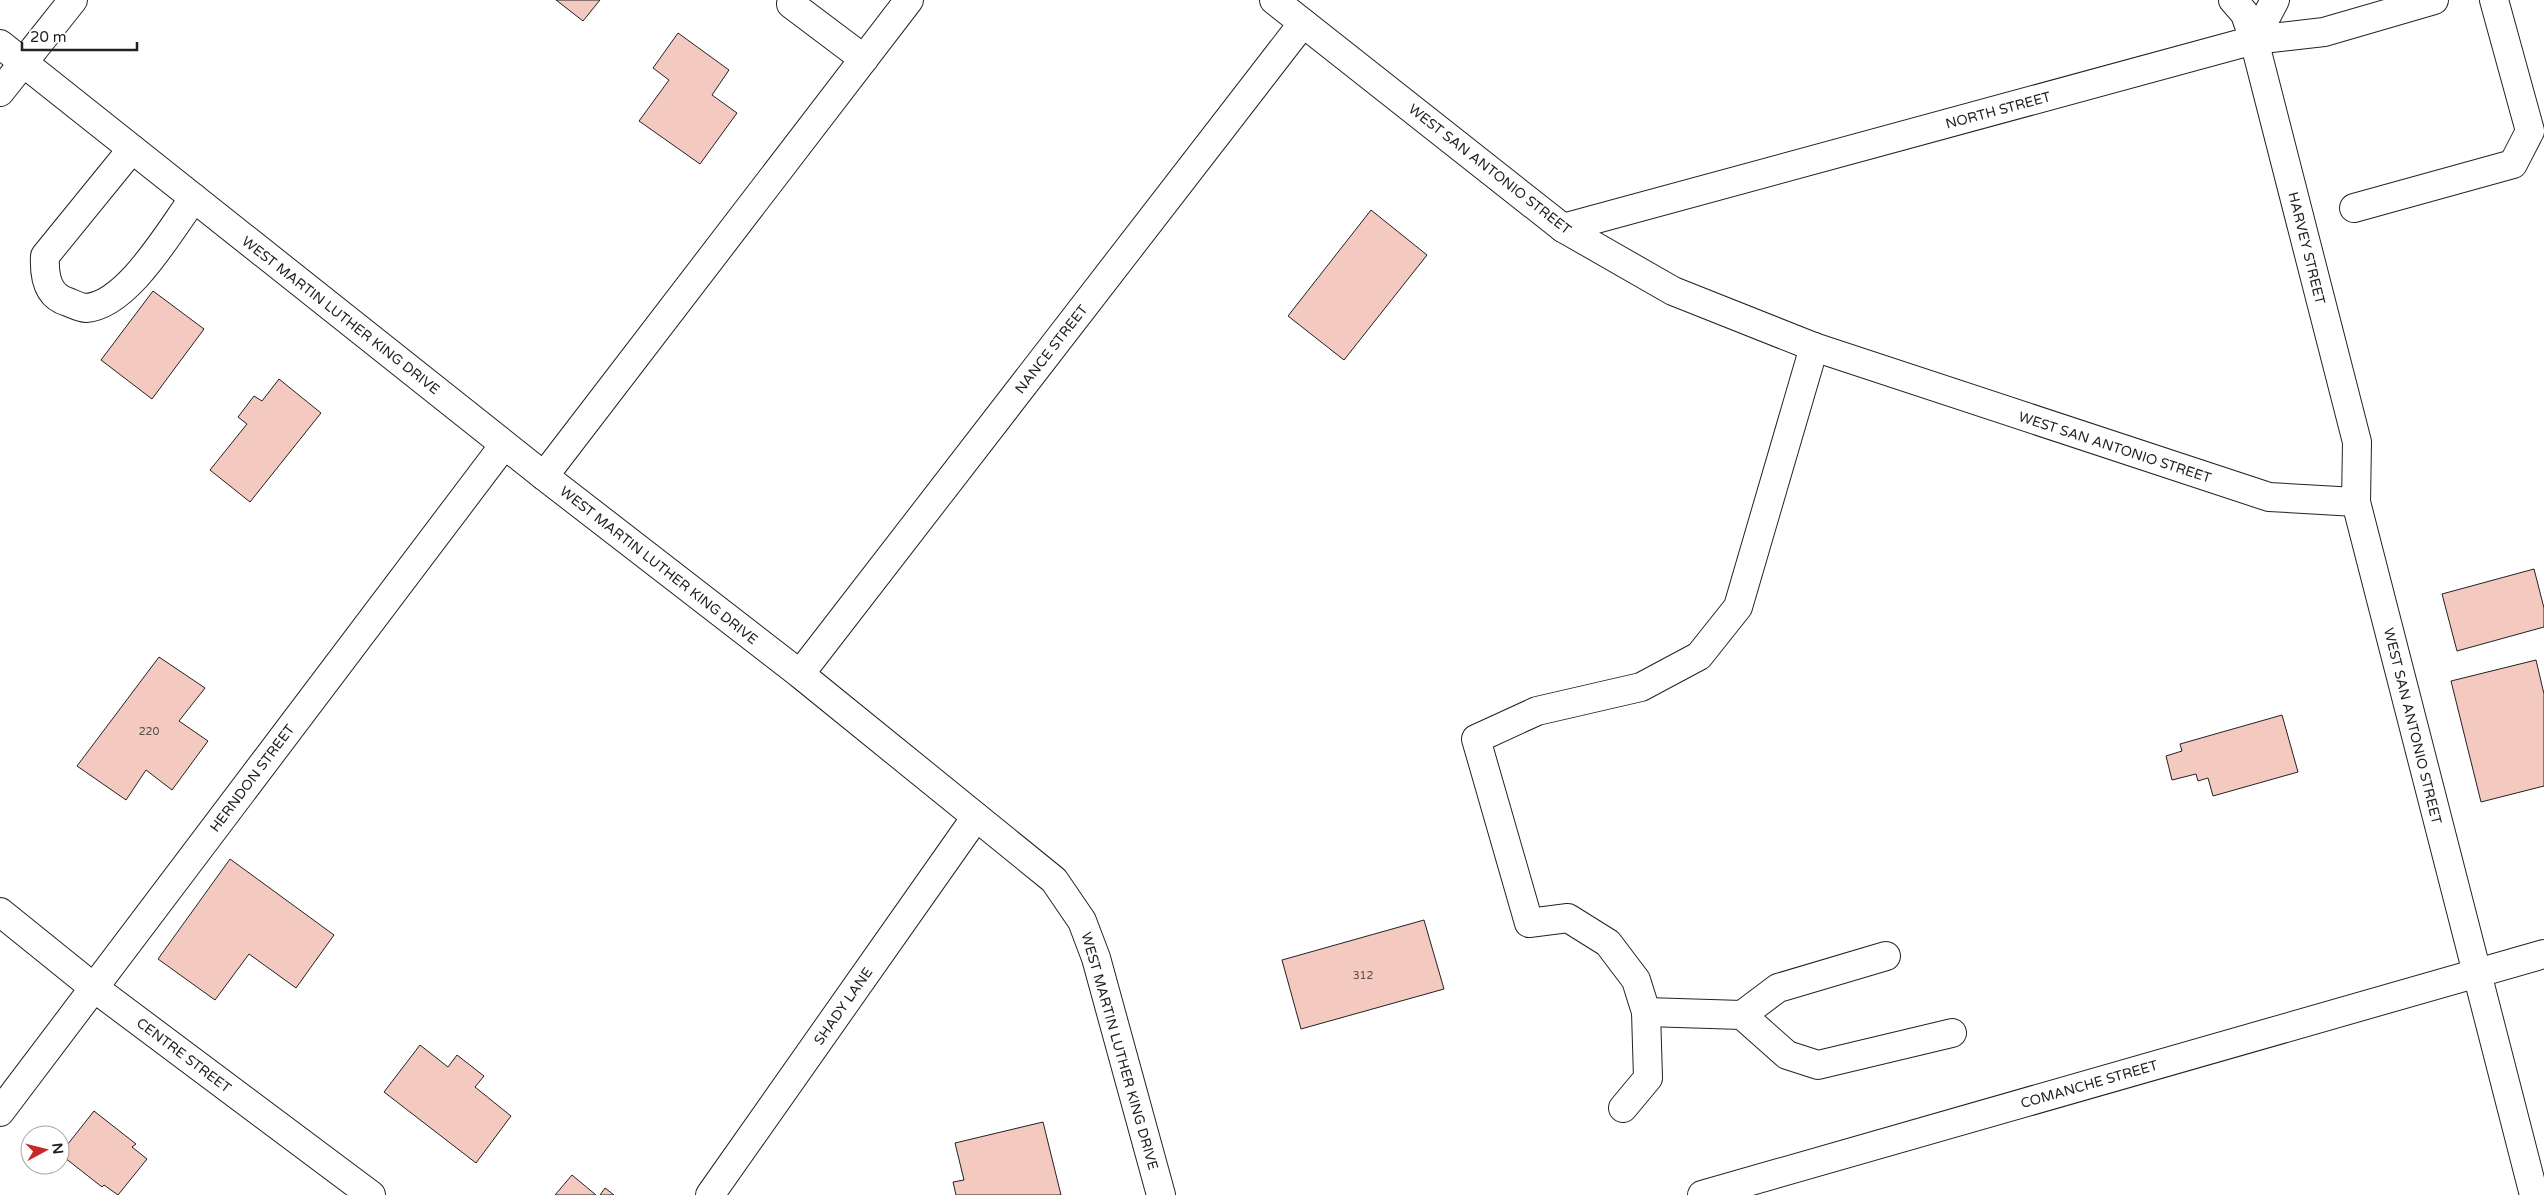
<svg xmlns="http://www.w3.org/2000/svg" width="2544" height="1195" font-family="'Varela Round',sans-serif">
<rect width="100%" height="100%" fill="#fff"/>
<!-- building -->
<g fill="#f3c9c0" stroke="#222">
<polygon points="556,0 600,0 583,21"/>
<polygon points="678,33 729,70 712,95 737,113 700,164 639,121 669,80 653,68"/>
<polygon points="1371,210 1427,255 1344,360 1288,316"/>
<polygon points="153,291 204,329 152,399 101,360"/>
<polygon points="279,379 321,413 250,502 210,470 247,424 238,417 254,396 262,401"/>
<polygon points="2534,569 2544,608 2544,627 2457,651 2442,594"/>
<polygon points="159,657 205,688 179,721 208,741 172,790 146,770 126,800 77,766"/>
<polygon points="2536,660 2544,694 2544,786 2481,802 2451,681"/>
<polygon points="2282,715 2298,772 2213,796 2208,778 2198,781 2196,774 2172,780 2166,756 2182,751 2180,744"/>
<polygon points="230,859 334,935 296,988 249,954 215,1000 158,959"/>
<polygon points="1424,920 1444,989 1301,1029 1282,960"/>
<polygon points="420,1045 448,1067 457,1055 484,1076 475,1087 511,1116 476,1163 384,1092"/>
<polygon points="94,1111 136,1144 132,1147 147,1159 118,1195 104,1185 102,1187 60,1154"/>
<polygon points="1043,1122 1061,1195 956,1195 953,1182 964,1180 955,1143"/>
<polygon points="572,1175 596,1195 555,1195"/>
<polygon points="605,1188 614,1195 600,1195"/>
</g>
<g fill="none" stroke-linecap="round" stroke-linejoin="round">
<defs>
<g id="minor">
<polyline points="1274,0 1563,228 1673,291 1814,347 2269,497 2356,502"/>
<polyline points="2233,0 2245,14 2254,40 2357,442 2356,502 2534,1195"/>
<polyline points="791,4 864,59"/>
<polyline points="2254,40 2275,0"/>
<polyline points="0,44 544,476 800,674 1054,880 1082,921 1096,958 1161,1195"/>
<polyline points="0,92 73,0"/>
<path d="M132 149 45 256C44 275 47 296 68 302 73 304 81 308 86 308 128 305 170 230 194 198"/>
<polyline points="2354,208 2513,164 2530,131 2494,0"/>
<polyline points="1563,228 2254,40 2324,32 2434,0"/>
<polyline points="544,476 909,0"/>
<polyline points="800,674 1303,23"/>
<polyline points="0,912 93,987 371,1195"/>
<polyline points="1646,1012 1742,1015 1787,1055 1818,1065 1952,1033"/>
<polyline points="1742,1015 1778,988 1886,956"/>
<polyline points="1623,1108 1648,1078 1646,1012 1636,980 1608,943 1568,918 1529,923 1476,739 1537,711 1641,687 1699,656 1738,607 1814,347"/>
<polyline points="0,1112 504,445"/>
<polyline points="710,1195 976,817"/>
<polyline points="1702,1195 2544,954"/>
</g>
</defs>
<!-- minor casing -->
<use href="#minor" stroke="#222" stroke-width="30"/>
<!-- minor -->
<use href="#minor" stroke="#fff" stroke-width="28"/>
</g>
<g text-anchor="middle" stroke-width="4" stroke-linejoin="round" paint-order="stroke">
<!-- number labels -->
<g font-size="11" fill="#564c4a">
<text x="149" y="735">220</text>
<text x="1363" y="979">312</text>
</g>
<!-- street labels -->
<g font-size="14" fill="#222" stroke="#fff">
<text transform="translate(1998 110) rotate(-15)" y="5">NORTH STREET</text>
<text transform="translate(1490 169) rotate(38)" y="5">WEST SAN ANTONIO STREET</text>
<text transform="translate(2307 248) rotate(76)" y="5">HARVEY STREET</text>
<text transform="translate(341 315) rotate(38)" y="5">WEST MARTIN LUTHER KING DRIVE</text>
<text transform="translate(1051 349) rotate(-52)" y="5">NANCE STREET</text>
<text transform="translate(2115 447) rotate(18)" y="5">WEST SAN ANTONIO STREET</text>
<text transform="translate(659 565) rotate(38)" y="5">WEST MARTIN LUTHER KING DRIVE</text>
<text transform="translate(2413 726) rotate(76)" y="5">WEST SAN ANTONIO STREET</text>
<text transform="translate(252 778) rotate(-53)" y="5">HERNDON STREET</text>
<text transform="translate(843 1006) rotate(-55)" y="5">SHADY LANE</text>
<text transform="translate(1120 1051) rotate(74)" y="5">WEST MARTIN LUTHER KING DRIVE</text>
<text transform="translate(184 1055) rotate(37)" y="5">CENTRE STREET</text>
<text transform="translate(2089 1084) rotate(-16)" y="5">COMANCHE STREET</text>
</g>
</g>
<!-- north arrow -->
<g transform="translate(45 1150) rotate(83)"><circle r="24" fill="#ffffff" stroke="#a7a7a7"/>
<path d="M0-4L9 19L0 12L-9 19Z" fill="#c62828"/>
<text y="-8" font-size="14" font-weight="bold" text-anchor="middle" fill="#222222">N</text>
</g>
<!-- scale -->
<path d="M22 42v8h115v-8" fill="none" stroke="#222222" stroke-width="2.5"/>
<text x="30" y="42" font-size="15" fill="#222222" stroke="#ffffff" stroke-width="4" paint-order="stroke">20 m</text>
</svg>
